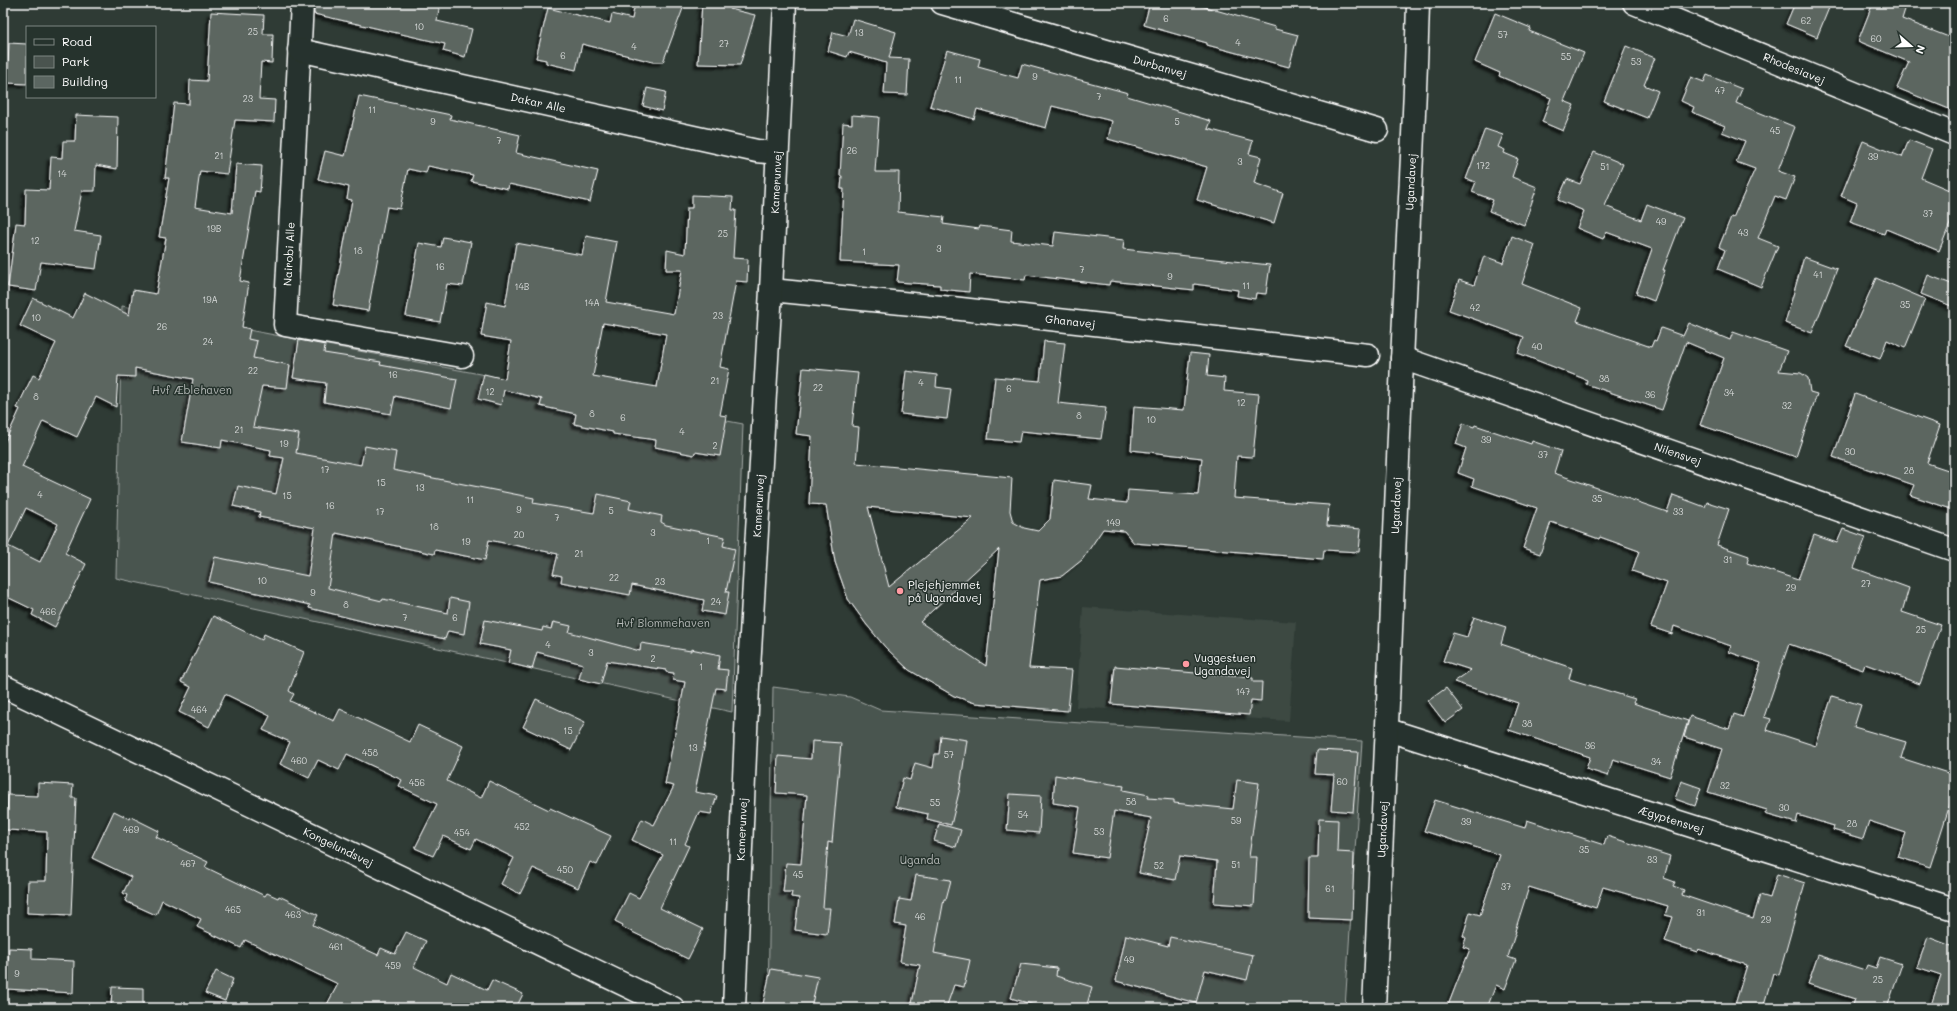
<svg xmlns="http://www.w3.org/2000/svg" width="1957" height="1011" font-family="Mali,sans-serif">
<defs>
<filter id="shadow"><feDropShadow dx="-3.5" dy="3.5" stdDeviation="1" flood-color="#0009"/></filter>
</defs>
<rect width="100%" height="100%" fill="#2f3b35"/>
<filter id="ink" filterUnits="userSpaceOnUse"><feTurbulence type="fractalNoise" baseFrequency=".025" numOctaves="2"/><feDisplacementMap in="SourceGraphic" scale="8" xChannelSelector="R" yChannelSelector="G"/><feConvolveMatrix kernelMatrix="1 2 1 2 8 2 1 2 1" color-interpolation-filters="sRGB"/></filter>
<g filter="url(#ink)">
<!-- built -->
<polygon fill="#3c4842" points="1083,607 1296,622 1289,721 1076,707"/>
<!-- green -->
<g fill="#4a544f" stroke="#a4aaa7">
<polygon points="122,306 743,424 732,712 116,578"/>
<polygon points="773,687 850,697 880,710 1362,741 1345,1008 771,1008 768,1006"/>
</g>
<!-- building -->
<g fill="#5b6661" stroke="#fff" fill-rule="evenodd" filter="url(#shadow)">
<polygon points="314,3 440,3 437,21 472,29 465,57 443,51 445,44 314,14"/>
<polygon points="635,3 685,3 663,62 653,62 582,44 576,70 546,63 546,60 536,58 548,8 610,23 612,14 632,19"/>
<polygon points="702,3 731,3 730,9 755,15 740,65 698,64"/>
<polygon points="1150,3 1191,3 1275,27 1275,29 1298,35 1289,67 1207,45 1207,43 1144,25"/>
<polygon points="1795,3 1831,3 1817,37 1786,24"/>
<polygon points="1873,3 1907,3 1902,19 1954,39 1954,111 1897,88 1909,62 1858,41"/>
<path d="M211 12 264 15 263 34H273L272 63 261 62 259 99 275 100 274 122 235 120 227 174 200 171 195 207 232 213 236 164 262 166 260 192 255 191 240 281 249 283 242 327 250 329 248 339 257 341 253 358 290 365 287 388 262 386 253 427 299 434 296 453 361 465 365 446 396 452 393 470 534 498 533 503 594 513 598 494 631 501 629 509 662 516 661 522 666 525 725 537 723 546 735 549 726 592H729L725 615 702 611 704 600 632 585 630 595 561 582 562 576 553 574 558 554 489 540 485 560 435 550 434 554 336 533 328 588 382 601 383 599 448 613 450 598 469 602 464 634 448 631 445 639 374 624 309 608 310 605 209 582 215 557 308 576 315 528 259 517 260 512 233 506 238 486 276 494 284 458 270 456 271 450 222 440 221 448 182 442 193 379 135 368V377L118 376 116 407 96 397 77 437 43 421 22 467 90 499 65 553 86 564 55 627 32 615 34 610 3 595V446L20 409 17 408 33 375 39 378 56 343 20 326 33 298 73 318 85 293 129 315 133 290 156 294 166 238 159 237 169 178H165L174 103 189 104 190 80 207 81ZM26 508 58 524 40 562 8 546Z"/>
<polygon points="1495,13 1531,28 1529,31 1584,53 1564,101 1574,105 1563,131 1542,122 1551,98 1499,76 1500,73 1475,62"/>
<polygon points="853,19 896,32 889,58 909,59 907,95 884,94 886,63 849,52 847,57 828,51 833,32 848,36"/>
<polygon points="9,43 27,44 27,84 7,83"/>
<polygon points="1626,46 1655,58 1644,85 1658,91 1647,118 1604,101"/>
<polygon points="947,50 980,59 978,67 1018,78 1022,64 1128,93 1127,96 1211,121 1208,129 1253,141 1249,154 1261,157 1254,183 1283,193 1274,223 1197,200 1207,167 1108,139 1112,121 1052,106 1046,128 977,109 974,119 930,106"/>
<polygon points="1707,75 1742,89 1736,103 1795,127 1778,171 1795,177 1786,200 1775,196 1758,238 1778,246 1761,287 1718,269 1725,250 1719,247 1731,217 1733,218 1755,169 1736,162 1745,141 1722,132 1725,126 1692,112 1694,107 1681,101 1691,77 1704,82"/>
<polygon points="647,88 666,92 662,111 643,106"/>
<polygon points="359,96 451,115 450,119 520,135 516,153 598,171 590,202 509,184 508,189 471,181 473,175 428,166 426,173 408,169 400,209 387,207 368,311 333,305 352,200 347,199 349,187 318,179 325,151 345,156"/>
<polygon points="76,115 118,117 117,169 96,165 95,191 82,191 74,231 101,235 96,269 41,262 36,291 8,287 16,223 25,224 26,189 49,190 51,157 62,158 63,141 75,141"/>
<polygon points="852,115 879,117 875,172 899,172 898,212 944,217 943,224 979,229 980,226 1012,230 1011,241 1053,246 1055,232 1124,240 1123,249 1270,265 1266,294 1256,293 1255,299 1237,296 1238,290 1194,284 1194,290 1110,281 1109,285 1026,275 1025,280 970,274 969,292 940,289 940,285 897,282 899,265 840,262 844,189 841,189 842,176 840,176 843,123 852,124"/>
<polygon points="1485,129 1503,135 1498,147 1505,150 1504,153 1518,159 1512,177 1537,187 1524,225 1489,211 1493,200 1472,192 1476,182 1466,179"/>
<polygon points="1909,140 1932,149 1921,178 1954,192 1954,214 1939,251 1886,229 1884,234 1850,222 1857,203 1841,196 1863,141 1902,157"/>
<polygon points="1594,152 1623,164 1605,206 1641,220 1647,204 1683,218 1663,270 1665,270 1654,301 1636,294 1652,249 1606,232 1603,239 1577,228 1584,211 1558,200 1567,179 1580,184"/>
<path d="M692 195 733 197 732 210H736L733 258 748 259 747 282 736 281 720 367 729 369 720 415 727 416 720 456 695 452 694 455 655 447 656 440 613 434V432L574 424 576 414 540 406 542 399 504 390 501 405 478 399 484 374 505 379 511 341 481 336 487 302 505 306 516 243 582 255 586 236 617 242 606 302 674 314 682 270H666L667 250 685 254 687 208H692ZM603 323 666 334 657 387 593 376Z"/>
<polygon points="1512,236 1535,245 1522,284 1582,308 1577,321 1651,347 1654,340 1656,341 1661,328 1683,336 1689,323 1730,340 1733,332 1787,351 1779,371 1801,373 1808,378 1810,392 1817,394 1796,457 1700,425 1724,358 1686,342 1662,410 1586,384 1587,380 1518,353 1524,337 1449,310 1459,280 1474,285 1484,256 1503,263"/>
<polygon points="443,237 471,242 463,286 447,284 440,322 406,316 419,243 441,247"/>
<polygon points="1804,257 1837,269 1812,333 1785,323"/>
<polygon points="1928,275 1954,285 1954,307 1921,294"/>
<polygon points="1876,278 1925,299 1905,348 1887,340 1880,359 1846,346"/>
<polygon points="299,340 325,345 324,353 381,362 380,365 457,379 451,408 395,396 391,414 324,402 326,383 293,378"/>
<polygon points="1044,341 1065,343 1058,403 1106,408 1101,439 1021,431 1019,442 988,439 995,377 1040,381"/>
<path d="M1190 353 1209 355 1207 376 1225 378 1224 391 1259 394 1253 457 1237 456 1234 498 1329 505 1327 526 1361 529 1359 552 1324 550 1323 559 1134 543 1124 531 1103 529 1082 560 1062 576 1040 580 1029 668 1072 670 1068 711 975 703 954 696 909 670 885 647 866 624 848 599 835 562 826 505 809 504 812 436 796 434 803 368 858 373 852 426 859 427 856 463 1012 478 1010 511 1013 522 1024 528 1038 531 1050 519 1054 480 1092 485 1089 499 1127 503 1128 490 1198 495 1202 458 1131 450 1134 406 1184 410ZM868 507 973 518 889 587ZM999 549 986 666 920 622Z"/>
<polygon points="906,371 937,375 936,387 951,389 947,419 901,414"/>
<polygon points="1855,394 1940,425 1927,463 1954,472 1954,510 1910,495 1914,485 1833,457"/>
<polygon points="1463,423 1474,427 1475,425 1531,444 1532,441 1561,451 1554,473 1667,512 1673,495 1705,507 1707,502 1729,509 1717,545 1749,556 1747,563 1798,580 1814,535 1837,543 1843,529 1866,537 1854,568 1909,588 1902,612 1941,625 1920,684 1865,664 1863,670 1789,644 1764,717 1771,719 1767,730 1816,746 1832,696 1861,705 1854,727 1906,742 1901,758 1954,775 1954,792 1930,867 1898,857 1906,833 1869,821 1863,839 1833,830 1834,826 1798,815 1796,823 1765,814 1767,810 1708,792 1722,749 1684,737 1690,716 1729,729 1734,714 1743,717 1761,663 1729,652 1731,646 1674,626 1672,634 1651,627 1667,583 1632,571 1639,551 1600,537 1599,539 1551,522 1540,554 1523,548 1537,508 1472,486 1474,479 1458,473 1466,448 1456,444"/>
<polygon points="213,616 262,640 264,634 304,652 289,691 294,694 290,701 334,721 340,709 410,742 418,725 463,746 447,781 481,798 489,781 549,810 550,808 611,836 597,865 590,862 578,888 533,868 520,894 501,884 514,858 476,839 471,849 443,836 433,856 415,848 437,804 399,786 402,780 347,754 339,770 318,760 309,778 280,764 290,742 263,730 270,716 225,694 209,727 179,712 191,687 181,682"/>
<polygon points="1474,617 1506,627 1501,644 1572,668 1569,679 1635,699 1633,703 1688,721 1670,777 1613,759 1608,776 1586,769 1590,757 1509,730 1518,703 1454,682 1471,670 1443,661 1453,633 1467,637"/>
<polygon points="485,620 542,631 543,627 551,629 553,622 571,626 569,632 640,651 641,643 691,651 691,649 720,655 718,669 728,670 726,689 716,688 695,792 717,796 711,814 699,812 685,844 689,846 660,908 703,929 688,959 622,927 623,925 615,921 629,893 639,898 663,855 632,840 642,819 654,825 674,786 665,784 685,682 673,680 674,673 666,672 666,670 607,661 601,684 579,679 583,664 537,652 532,669 508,663 511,650 480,644"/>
<polygon points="1115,666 1253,678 1253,682 1262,682 1261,701 1251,700 1249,715 1111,704"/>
<polygon points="1446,688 1463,710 1445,723 1428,701"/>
<polygon points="536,699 585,722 571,750 523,727"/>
<polygon points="941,736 967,740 960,788 951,825 927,819 928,814 896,807 903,778 910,780 915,763 933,768 935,754 939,754"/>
<polygon points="812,741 841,743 832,843 828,842 823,908 830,908 827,934 795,930 799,898 791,897 792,892 783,892 786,863 801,864 807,795 776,793 778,756 811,759"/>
<polygon points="1317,750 1358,752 1353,812 1331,810 1334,775 1315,774"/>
<polygon points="1055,775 1124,786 1123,790 1149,795 1148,798 1174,800 1174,803 1233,809 1237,780 1259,783 1249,857 1257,857 1254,906 1214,903 1217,861 1180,856 1175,880 1139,873 1151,818 1114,811 1107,858 1073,853 1080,807 1053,803"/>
<polygon points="1681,781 1701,788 1695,806 1675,799"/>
<polygon points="38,783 73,785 72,798 76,798 71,915 27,913 28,881 46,881 47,832 6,830 8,795 38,796"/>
<polygon points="1010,794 1041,796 1039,833 1007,830"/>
<polygon points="1435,800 1525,828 1527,820 1604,845 1607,836 1670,856 1664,878 1675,882 1673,886 1684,890 1682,895 1753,919 1760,895 1770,898 1777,874 1805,883 1779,975 1773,973 1763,1008 1734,1008 1747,965 1698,949 1697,952 1665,941 1673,917 1665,915 1668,906 1603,887 1596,908 1529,887 1515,931 1516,931 1508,957 1516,960 1505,989 1496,985 1487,1008 1447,1008 1470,949 1463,947 1466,938 1463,936 1470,912 1480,915 1500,855 1424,831"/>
<polygon points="114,811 130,819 131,817 159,831 156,837 208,862 205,867 265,896 267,893 278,898 279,896 318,915 313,925 378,955 381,948 395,954 406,932 426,941 414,967 447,983 451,973 487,990 492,980 523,994 518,1004 526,1008 325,1008 338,984 245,940 241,948 197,927 201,919 162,900 156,915 125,901 127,895 123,893 131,877 92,858"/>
<polygon points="1319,819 1338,820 1337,852 1354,853 1352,920 1308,918 1309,858 1318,858"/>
<polygon points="939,824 961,830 956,847 934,841"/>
<polygon points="916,875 951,880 946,899 944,899 934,953 970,960 964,987 954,985 946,1008 911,1008 920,965 900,962 906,926 895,924 899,899 911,901"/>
<polygon points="1126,935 1168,946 1170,937 1253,955 1247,980 1205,970 1196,1003 1116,981"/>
<polygon points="1928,937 1954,947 1954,1008 1930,1008 1941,975 1917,967"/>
<polygon points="9,948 32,949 32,959 74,961 73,993 6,989"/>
<polygon points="1818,955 1865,970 1867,965 1876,968 1880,957 1902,964 1887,1008 1852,1008 1855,999 1808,984"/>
<polygon points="1021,964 1057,968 1056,976 1092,987 1086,1008 1044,1008 1011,998"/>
<polygon points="771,969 818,977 811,1008 762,1008"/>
<polygon points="216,971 233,979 225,1001 205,993"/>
<polygon points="112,987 143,988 143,1008 111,1008"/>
</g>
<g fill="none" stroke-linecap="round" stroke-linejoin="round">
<defs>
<g id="minor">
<polyline points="302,3 285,325 462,356"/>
<path id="s1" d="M942 3 1377 130"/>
<path id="s2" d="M1634 3 1954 134"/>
<path id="s3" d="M299 50 757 151 777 153"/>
<path id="s4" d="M771 290 952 308 1368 355"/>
<path id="s5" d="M1402 358 1954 550"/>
<path id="s6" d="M1388 730 1954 909"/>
<path id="s7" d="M734 1008 748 686 771 290 785 3"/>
<path id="s8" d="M1374 1008C1385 793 1393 577 1402 362 1407 242 1415 123 1418 3"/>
</g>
<g id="tertiary">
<path id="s9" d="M3 686 673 1008"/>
</g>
</defs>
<!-- minor casing -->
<use href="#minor" stroke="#fff" stroke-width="25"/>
<!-- tertiary casing -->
<use href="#tertiary" stroke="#fff" stroke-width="25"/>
<!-- minor -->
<use href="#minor" stroke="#26332d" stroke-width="22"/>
<!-- tertiary -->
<use href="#tertiary" stroke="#26332d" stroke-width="22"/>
</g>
</g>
<!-- markers -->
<g fill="#ff9aa2" stroke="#26332d" stroke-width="1.5">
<circle cx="900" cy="591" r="4"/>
<circle cx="1186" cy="664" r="4"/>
</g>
<g text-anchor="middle" stroke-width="3" stroke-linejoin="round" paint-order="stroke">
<!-- number labels -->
<g font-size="9" fill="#d6d9d8">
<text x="1166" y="22">6</text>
<text x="1806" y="24">62</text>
<text x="419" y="30">10</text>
<text x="253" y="35">25</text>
<text x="859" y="36">13</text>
<text x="1503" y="38">57</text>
<text x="1876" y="42">60</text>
<text x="1238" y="46">4</text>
<text x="724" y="47">27</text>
<text x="634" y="50">4</text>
<text x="563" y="59">6</text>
<text x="1566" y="60">55</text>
<text x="1636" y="65">53</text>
<text x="1035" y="80">9</text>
<text x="958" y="83">11</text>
<text x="1720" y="94">47</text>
<text x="1099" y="100">7</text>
<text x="248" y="102">23</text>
<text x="372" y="113">11</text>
<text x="433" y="125">9</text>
<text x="1177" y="125">5</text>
<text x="1775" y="134">45</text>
<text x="499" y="144">7</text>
<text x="852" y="154">26</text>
<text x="219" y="159">21</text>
<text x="1873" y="160">39</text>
<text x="1240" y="165">3</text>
<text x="1483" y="169">172</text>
<text x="1605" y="170">51</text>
<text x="62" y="177">14</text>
<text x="1928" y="217">37</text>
<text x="1661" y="225">49</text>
<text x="214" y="232">19B</text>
<text x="1743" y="236">43</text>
<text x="723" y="237">25</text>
<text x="35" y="244">12</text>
<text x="939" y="252">3</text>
<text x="358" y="254">18</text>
<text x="864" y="255">1</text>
<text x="440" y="270">16</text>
<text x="1082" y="273">7</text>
<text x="1818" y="278">41</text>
<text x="1170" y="280">9</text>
<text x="1246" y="289">11</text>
<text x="522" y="290">14B</text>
<text x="210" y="303">19A</text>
<text x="592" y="306">14A</text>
<text x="1905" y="308">35</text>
<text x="1475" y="311">42</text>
<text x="718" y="319">23</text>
<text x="36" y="321">10</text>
<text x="162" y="330">26</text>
<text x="208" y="345">24</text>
<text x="1537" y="350">40</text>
<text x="253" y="374">22</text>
<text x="393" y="378">16</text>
<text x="1604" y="382">38</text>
<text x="715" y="384">21</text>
<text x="921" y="386">4</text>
<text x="818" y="391">22</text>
<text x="1009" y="392">6</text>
<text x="490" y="395">12</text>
<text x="1729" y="396">34</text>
<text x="1650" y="398">36</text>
<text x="36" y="400">8</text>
<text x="1241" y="406">12</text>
<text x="1787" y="409">32</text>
<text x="592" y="417">8</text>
<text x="1079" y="419">8</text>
<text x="623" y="421">6</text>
<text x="1151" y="423">10</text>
<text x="239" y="433">21</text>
<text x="682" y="435">4</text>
<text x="1486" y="443">39</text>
<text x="284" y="447">19</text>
<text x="715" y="449">2</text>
<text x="1850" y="455">30</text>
<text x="1543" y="458">37</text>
<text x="325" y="473">17</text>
<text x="1909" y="474">28</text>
<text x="381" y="486">15</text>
<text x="420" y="491">13</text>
<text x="40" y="498">4</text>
<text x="287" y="499">15</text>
<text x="1597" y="502">35</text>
<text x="470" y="503">11</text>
<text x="330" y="509">16</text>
<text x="519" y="513">9</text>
<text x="611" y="514">5</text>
<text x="380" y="515">17</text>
<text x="1678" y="515">33</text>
<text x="557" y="521">7</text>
<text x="1113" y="526">149</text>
<text x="434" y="530">18</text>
<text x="653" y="536">3</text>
<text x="519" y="538">20</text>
<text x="708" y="544">1</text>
<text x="466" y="545">19</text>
<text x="579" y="557">21</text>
<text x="1728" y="563">31</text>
<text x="614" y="581">22</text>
<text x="262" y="584">10</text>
<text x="660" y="585">23</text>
<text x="1866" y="587">27</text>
<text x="1791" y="591">29</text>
<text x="313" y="596">9</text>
<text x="716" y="605">24</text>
<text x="346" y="608">8</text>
<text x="48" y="615">466</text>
<text x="405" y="621">7</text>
<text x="455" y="621">6</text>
<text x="1921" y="633">25</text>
<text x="548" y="648">4</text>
<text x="591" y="656">3</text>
<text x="653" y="662">2</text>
<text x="701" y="670">1</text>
<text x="1243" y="695">147</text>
<text x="199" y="713">464</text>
<text x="1527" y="727">38</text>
<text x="568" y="734">15</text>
<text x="1590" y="749">36</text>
<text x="693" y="751">13</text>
<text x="370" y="756">458</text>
<text x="949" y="758">57</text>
<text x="299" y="764">460</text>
<text x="1656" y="765">34</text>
<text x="1342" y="785">60</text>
<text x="417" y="786">456</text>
<text x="1725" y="789">32</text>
<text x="1131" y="805">58</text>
<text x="935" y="806">55</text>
<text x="1784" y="811">30</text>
<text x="1023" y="818">54</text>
<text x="1236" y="824">59</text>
<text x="1466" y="825">39</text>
<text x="1852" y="827">28</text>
<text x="522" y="830">452</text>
<text x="131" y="833">469</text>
<text x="1099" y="835">53</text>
<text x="462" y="836">454</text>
<text x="673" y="845">11</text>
<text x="1584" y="853">35</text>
<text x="1652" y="863">33</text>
<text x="188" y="867">467</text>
<text x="1236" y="868">51</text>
<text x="1159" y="869">52</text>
<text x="565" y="873">450</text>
<text x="798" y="878">45</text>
<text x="1506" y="890">37</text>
<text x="1330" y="892">61</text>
<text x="233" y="913">465</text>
<text x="1701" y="916">31</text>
<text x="293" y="918">463</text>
<text x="920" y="920">46</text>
<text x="1766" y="923">29</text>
<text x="336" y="950">461</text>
<text x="1129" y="963">49</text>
<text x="393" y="969">459</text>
<text x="17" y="977">9</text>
<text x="1878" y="983">25</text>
</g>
<!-- street labels -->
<g font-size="11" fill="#fff" stroke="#26332d">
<text dy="4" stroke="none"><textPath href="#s1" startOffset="227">Durbanvej</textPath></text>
<text dy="4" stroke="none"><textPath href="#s2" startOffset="173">Rhodesiavej</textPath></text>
<text dy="4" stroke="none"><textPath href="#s3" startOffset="245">Dakar Alle</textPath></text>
<text dy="4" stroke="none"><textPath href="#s7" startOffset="827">Kamerunvej</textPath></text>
<text dy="4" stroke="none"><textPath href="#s8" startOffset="827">Ugandavej</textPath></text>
<text transform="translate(289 254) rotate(-87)" y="4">Nairobi Alle</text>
<text dy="4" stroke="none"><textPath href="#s4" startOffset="301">Ghanavej</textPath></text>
<text dy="4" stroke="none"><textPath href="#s5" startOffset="292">Nilensvej</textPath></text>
<text dy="4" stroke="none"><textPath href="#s7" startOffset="503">Kamerunvej</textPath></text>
<text dy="4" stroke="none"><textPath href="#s8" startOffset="503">Ugandavej</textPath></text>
<text dy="4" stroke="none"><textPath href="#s6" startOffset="297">Ægyptensvej</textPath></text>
<text dy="4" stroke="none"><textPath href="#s7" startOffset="179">Kamerunvej</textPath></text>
<text dy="4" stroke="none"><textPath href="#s8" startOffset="179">Ugandavej</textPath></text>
<text dy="4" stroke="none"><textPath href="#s9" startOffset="372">Kongelundsvej</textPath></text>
</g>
<!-- park labels -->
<g font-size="11" fill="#b7bbb9" stroke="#26332d">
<text x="192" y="394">Hvf Æblehaven</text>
<text x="663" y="627">Hvf Blommehaven</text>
<text x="920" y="864">Uganda</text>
</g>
<!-- poi labels -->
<g font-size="11" fill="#fff" stroke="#26332d" text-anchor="start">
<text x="908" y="589">Plejehjemmet<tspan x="908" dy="13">på Ugandavej</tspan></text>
<text x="1194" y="662">Vuggestuen<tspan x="1194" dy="13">Ugandavej</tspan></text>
</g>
</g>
<!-- margin -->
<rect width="1957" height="1011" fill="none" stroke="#26332d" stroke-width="16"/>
<rect x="8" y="8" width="1941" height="995" fill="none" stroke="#fff" stroke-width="1.5" filter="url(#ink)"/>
<!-- legend -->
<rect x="26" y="26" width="130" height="72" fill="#26332d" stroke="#7d8581"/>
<rect x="34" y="39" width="20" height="6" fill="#26332d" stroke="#7d8581"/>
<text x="62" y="46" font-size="12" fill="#ffffff">Road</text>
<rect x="34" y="56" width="20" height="12" fill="#4a544f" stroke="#7d8581"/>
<text x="62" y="66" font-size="12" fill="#ffffff">Park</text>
<rect x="34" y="76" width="20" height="12" fill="#5b6661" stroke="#7d8581"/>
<text x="62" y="86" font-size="12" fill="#ffffff">Building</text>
<!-- north arrow -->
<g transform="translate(1911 46) rotate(110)" stroke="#26332d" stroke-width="3" paint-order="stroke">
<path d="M0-3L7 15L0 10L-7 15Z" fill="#ffffff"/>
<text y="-6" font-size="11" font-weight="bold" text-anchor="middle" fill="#ffffff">N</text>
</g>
</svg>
